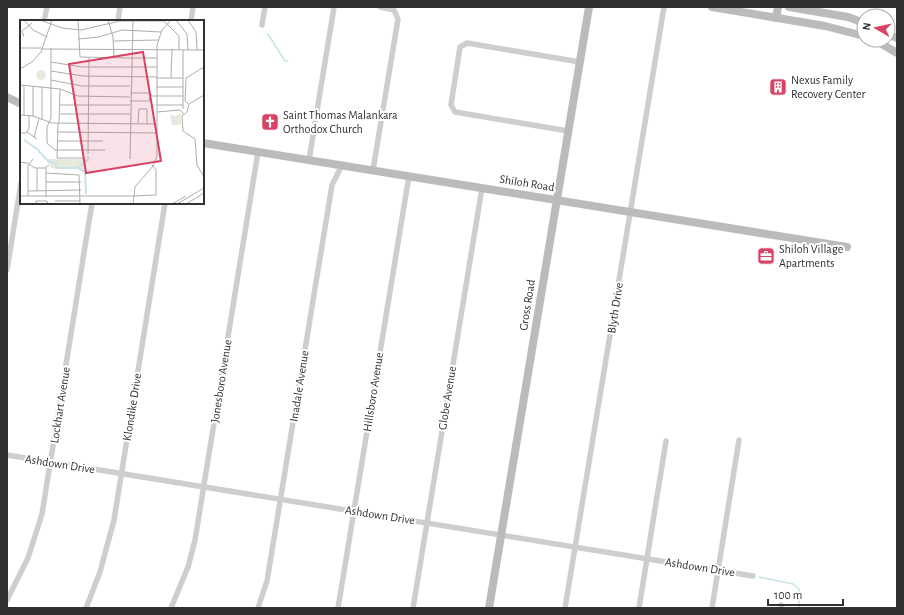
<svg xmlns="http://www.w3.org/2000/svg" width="904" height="615" font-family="'Alegreya Sans',sans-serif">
<rect width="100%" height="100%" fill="#fff"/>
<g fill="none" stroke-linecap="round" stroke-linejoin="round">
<!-- stream -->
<g stroke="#cce2e9" stroke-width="1.5">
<polyline points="268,34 285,61 288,61"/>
<polyline points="759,577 793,584 799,589 799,608"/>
</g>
<!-- street -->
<g stroke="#cecece" stroke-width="5.5">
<polyline points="44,21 47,7"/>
<polyline points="118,21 120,7"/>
<polyline points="191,21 193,7"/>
<polyline points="262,25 265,7"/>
<polyline points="568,131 455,112 451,105 460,47 467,43 580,62"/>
<polyline points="309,160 334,7"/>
<polyline points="373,170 398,19 394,10 380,7"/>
<polyline points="7,270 21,183"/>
<polyline points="7,455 753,576"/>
<polyline points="7,600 28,558 42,514 92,203"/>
<polyline points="781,605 782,608"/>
<polyline points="86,608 100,572 114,520 165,203"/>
<polyline points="171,608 188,567 195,540 258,152"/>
<polyline points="258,608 267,581 332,185 342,165"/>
<polyline points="338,608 409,176"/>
<polyline points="413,608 482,188"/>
<polyline points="565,608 664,7"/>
<polyline points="639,608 666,441"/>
<polyline points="712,608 739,440"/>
</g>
<!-- secondary -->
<g stroke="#bbb" stroke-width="8">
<polyline points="712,7 825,26 864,36"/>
<polyline points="789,7 848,17 864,23"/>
<polyline points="776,18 778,7"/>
<polyline points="888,34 897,38"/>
<polyline points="875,40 897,53"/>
<polyline points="7,97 21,104"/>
<polyline points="203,143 847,247"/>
<polyline points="489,608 589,7"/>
</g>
</g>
<!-- icons -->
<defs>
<symbol id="building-square" viewBox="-11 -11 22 22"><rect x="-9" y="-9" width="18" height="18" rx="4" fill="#d84364" stroke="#fff"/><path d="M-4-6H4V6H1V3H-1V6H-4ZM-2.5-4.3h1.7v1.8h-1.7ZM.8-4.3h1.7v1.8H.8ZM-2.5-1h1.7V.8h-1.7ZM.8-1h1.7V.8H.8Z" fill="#fff"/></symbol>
<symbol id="church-square" viewBox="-11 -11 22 22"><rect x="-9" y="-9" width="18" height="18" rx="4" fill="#d84364" stroke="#fff"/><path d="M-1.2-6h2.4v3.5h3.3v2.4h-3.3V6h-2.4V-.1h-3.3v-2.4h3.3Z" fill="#fff"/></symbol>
<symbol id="office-square" viewBox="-11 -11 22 22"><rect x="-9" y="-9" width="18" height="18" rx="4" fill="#d84364" stroke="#fff"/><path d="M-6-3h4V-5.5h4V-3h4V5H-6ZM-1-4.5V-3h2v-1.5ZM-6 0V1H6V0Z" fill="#fff"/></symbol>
</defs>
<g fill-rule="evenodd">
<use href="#building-square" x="768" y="77" width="20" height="20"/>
<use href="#church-square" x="260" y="112" width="20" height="20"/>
<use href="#office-square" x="756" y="246" width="20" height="20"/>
</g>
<g text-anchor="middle" stroke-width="4" stroke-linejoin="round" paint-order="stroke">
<!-- poi labels -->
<g font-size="12" fill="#313131" stroke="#fff" text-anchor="start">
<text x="791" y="84">Nexus Family<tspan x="791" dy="14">Recovery Center</tspan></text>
<text x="283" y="119">Saint Thomas Malankara<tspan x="283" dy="14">Orthodox Church</tspan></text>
<text x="779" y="253">Shiloh Village<tspan x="779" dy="14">Apartments</tspan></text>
</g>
<!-- street labels -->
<g font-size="12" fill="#313131" stroke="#fff">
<text transform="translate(527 183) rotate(9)" y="4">Shiloh Road</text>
<text transform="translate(527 305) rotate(-81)" y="4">Gross Road</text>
<text transform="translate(615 308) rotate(-81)" y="4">Blyth Drive</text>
<text transform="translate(221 381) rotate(-81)" y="4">Jonesboro Avenue</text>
<text transform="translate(299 386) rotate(-81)" y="4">Inadale Avenue</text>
<text transform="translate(373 392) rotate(-81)" y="4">Hillsboro Avenue</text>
<text transform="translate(447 398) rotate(-81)" y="4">Globe Avenue</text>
<text transform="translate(60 405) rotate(-81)" y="4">Lockhart Avenue</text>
<text transform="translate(132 407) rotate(-81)" y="4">Klondike Drive</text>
<text transform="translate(60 464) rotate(9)" y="4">Ashdown Drive</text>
<text transform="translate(380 515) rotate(9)" y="4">Ashdown Drive</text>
<text transform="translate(700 567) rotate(9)" y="4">Ashdown Drive</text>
</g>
</g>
<!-- overview -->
<g transform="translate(20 20)">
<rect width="184" height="184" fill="#fff"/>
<path d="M16 55a5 5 0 1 1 10 0a5 5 0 1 1-10 0ZM150 94 155 96 161 94V105H152ZM27 139H66V153L56 149 31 148Z" fill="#e6eade"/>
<path fill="none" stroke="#cce2e9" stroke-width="2" d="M4 120 17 129 29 142 36 143V148H58L65 152 66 174M58 147 68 140V136"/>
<path fill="none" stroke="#adadad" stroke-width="1" d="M4 0 13 10 27 17M20 0 42 8 61 10 100 1H144L159 16V30M58 0 60 37 111 38M88 0 93 17 94 38M156 0 167 14 168 30M168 0 176 12 177 30M4 17 2 11 12 3M58 19 79 17 102 10 141 12M94 21 138 20M0 28H21M31 28V98L27 107V123L35 130H85M21 29 184 30M163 30V89M111 38H137M31 42 62 47H137M0 49 12 42 21 32 32 0M31 51 63 56 137 57M136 58H163M151 58 152 29M31 60 62 66H110M0 65 40 69 58 76 110 77M22 66V100M136 67H163M110 73H130L132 76H163M110 81H129L130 76M168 84 165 81 166 58 184 47M40 85H110M136 85H163M137 92 160 90 164 94M40 94H110M0 95 13 96 32 103 137 104M4 95V65M13 96V66M38 103 37 138H65M39 103 40 69M118 103 119 89H127V104M7 112 17 119M37 112 137 113M0 113H6L9 108V95M14 118 19 98M175 119 163 111 162 96 167 92 169 84 184 75M175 119 177 145 184 157M37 121H83M68 134 69 38M110 139 113 0M0 142 7 143 15 148H26M26 153 59 155 60 184M26 162H61M8 171 61 170M17 171V148M0 176H113M8 176V146L13 139M113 176 136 175V150L132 145M26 177V147L29 145M35 181H60M16 184V181H27L28 184M113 184 115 167 133 146 137 136V25L142 10 151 0M152 184 166 176M157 184 184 168M166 184 184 173"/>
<path fill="#d84364" fill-opacity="0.15" stroke="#d84364" stroke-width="2" d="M123 32 141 141 66 153 49 44Z"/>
<rect width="184" height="184" fill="none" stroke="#313131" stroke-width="2"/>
</g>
<!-- border -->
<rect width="904" height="615" fill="none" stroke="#313131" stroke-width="16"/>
<!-- north arrow -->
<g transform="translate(876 28) rotate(279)"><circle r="19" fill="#ffffff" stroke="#adadad"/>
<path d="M0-3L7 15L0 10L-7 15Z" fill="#d84364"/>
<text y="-6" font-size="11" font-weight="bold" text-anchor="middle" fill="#313131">N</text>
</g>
<!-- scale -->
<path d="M768 599v6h75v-6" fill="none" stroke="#313131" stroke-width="2"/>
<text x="774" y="599" font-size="12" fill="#313131" stroke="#ffffff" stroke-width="3" paint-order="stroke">100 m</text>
</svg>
